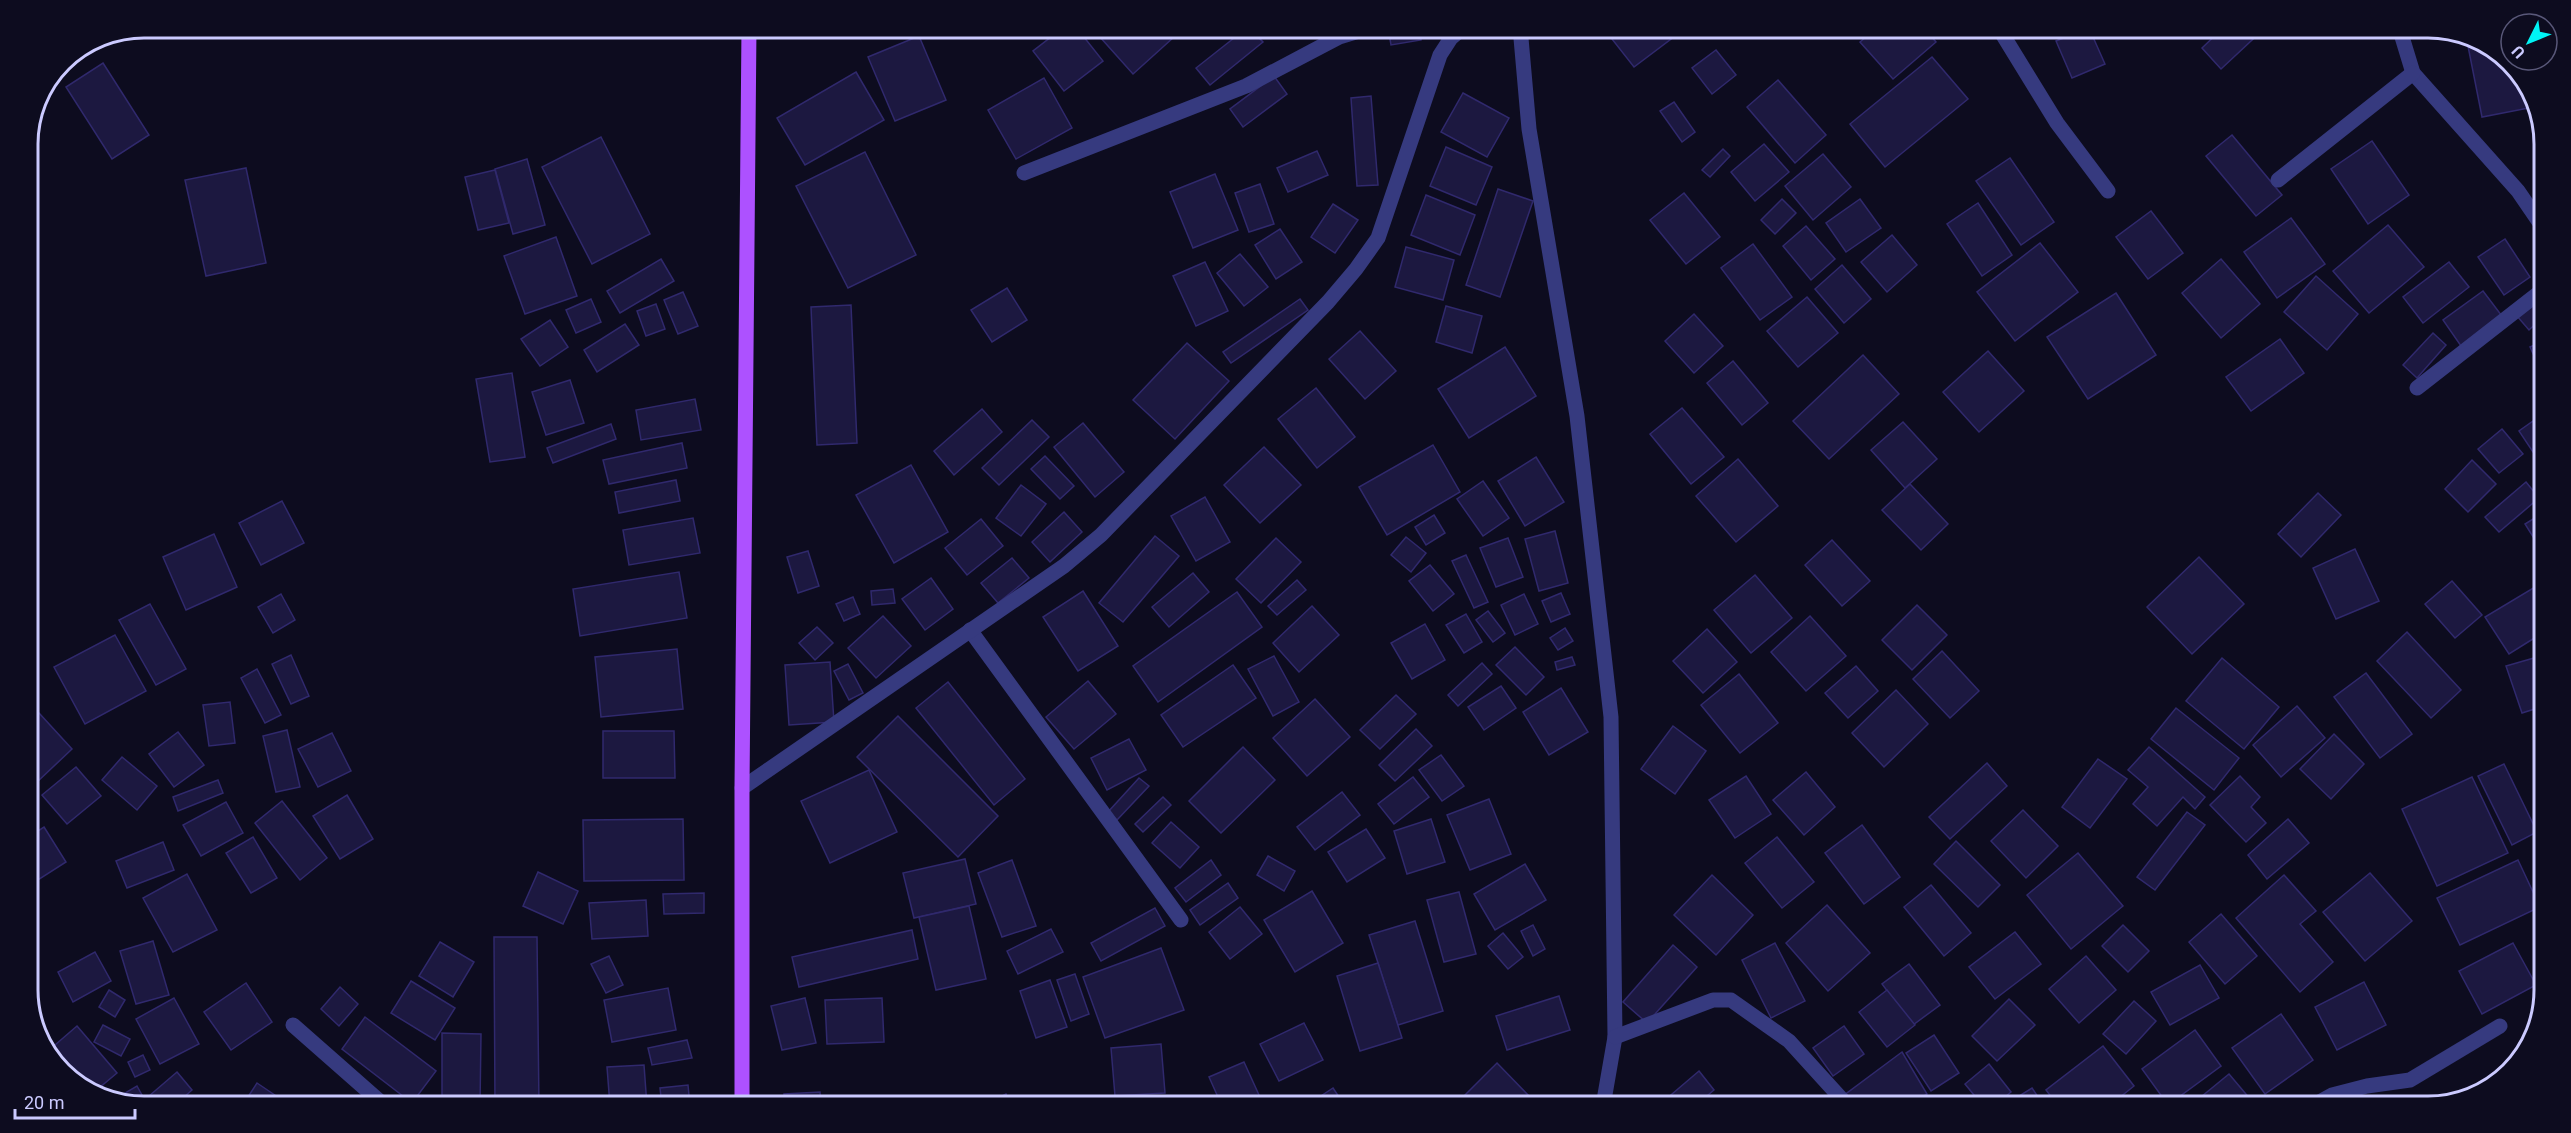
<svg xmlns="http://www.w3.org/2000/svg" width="2571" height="1133" font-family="Roboto,sans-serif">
<rect width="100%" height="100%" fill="#0d0c1f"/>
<!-- building -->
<g fill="#1c1840" stroke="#30296d" stroke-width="1.5">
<polygon points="1064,27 1076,27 1103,61 1064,91 1033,51"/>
<polygon points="1091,27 1165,27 1174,37 1133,74"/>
<polygon points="1248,27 1263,42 1210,85 1196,68"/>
<polygon points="1419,27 1421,40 1391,45 1388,28"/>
<polygon points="1617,27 1675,27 1679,33 1634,67 1608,34"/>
<polygon points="1796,27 1817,27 1802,37"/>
<polygon points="1878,27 1923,27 1936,42 1893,79 1860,42"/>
<polygon points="2224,27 2266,27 2221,69 2202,48"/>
<polygon points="2089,28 2105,64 2072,78 2056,41"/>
<polygon points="919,36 946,100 895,121 868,57"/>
<polygon points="2476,39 2524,78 2534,107 2482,117 2467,41"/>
<polygon points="1716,50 1736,75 1712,94 1692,68"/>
<polygon points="1932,57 1968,99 1885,167 1850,124"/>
<polygon points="103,63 149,135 112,159 66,87"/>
<polygon points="856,72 884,120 805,165 777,118"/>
<polygon points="1274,76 1287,94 1243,127 1230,109"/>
<polygon points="1044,78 1072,128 1016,159 988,110"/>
<polygon points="1778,80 1826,135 1795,163 1747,107"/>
<polygon points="1463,93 1509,118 1487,157 1441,132"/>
<polygon points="1371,96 1378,185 1357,186 1351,98"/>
<polygon points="1674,102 1695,132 1682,142 1660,111"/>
<polygon points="2232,135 2282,195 2256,216 2206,156"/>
<polygon points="601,137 650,234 592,264 542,167"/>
<polygon points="2372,141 2409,195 2368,224 2331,169"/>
<polygon points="1764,144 1789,172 1755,201 1731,172"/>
<polygon points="1446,147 1492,167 1476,205 1430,186"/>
<polygon points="1723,149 1730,156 1710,177 1702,170"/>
<polygon points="1317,151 1328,175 1288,192 1277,168"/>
<polygon points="865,152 916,255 848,288 796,186"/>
<polygon points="1823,154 1851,187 1813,220 1785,186"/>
<polygon points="2010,158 2054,222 2021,245 1976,181"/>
<polygon points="527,159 545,225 513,234 495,169"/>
<polygon points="246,168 266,263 206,276 185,180"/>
<polygon points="495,170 509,223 478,230 465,177"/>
<polygon points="1215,174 1238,230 1193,248 1170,192"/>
<polygon points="1260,184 1274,224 1249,232 1235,193"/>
<polygon points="1498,189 1533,201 1500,297 1466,285"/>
<polygon points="1684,193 1720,237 1686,264 1650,220"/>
<polygon points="1426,195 1475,215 1460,255 1411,235"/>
<polygon points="1782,199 1796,213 1775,234 1761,220"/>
<polygon points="1860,199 1881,228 1846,252 1826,223"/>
<polygon points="1978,203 2012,255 1982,276 1947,224"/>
<polygon points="1333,204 1358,220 1335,253 1311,237"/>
<polygon points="2151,211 2183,253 2148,279 2116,237"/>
<polygon points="2291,218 2325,264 2277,298 2244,252"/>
<polygon points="2388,225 2424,267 2369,313 2333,271"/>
<polygon points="1806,226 1835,259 1811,280 1783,246"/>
<polygon points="1280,229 1302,262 1276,279 1255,245"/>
<polygon points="1892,235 1917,265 1887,292 1861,262"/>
<polygon points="556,237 577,296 525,314 504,256"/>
<polygon points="2505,239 2530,277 2504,295 2478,257"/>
<polygon points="2040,243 2078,292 2015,341 1977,292"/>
<polygon points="1753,244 1792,297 1760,320 1721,268"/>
<polygon points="1406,247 1454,260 1443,300 1395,287"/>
<polygon points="1240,254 1268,287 1244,306 1217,273"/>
<polygon points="661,259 674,281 620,313 607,291"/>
<polygon points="2221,259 2260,304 2221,338 2182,293"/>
<polygon points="1205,262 1228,311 1196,326 1173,276"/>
<polygon points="2449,262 2469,287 2423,323 2403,297"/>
<polygon points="1842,265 1871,299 1844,323 1815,289"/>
<polygon points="2316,276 2358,314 2327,350 2284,312"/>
<polygon points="1007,288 1027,320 992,342 971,310"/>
<polygon points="2483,291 2502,316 2461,346 2443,320"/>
<polygon points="683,292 698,326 678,334 664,300"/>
<polygon points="2116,293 2156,355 2088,399 2047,337"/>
<polygon points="2544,293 2544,316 2529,330 2517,316"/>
<polygon points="1807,297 1838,333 1798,367 1767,331"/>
<polygon points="591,299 601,322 576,333 566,310"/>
<polygon points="1300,299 1308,310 1231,363 1223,352"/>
<polygon points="656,304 665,329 646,336 637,311"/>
<polygon points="851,305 857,443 817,445 811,307"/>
<polygon points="1446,306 1482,316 1472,353 1436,342"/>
<polygon points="1694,314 1723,346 1694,373 1665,341"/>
<polygon points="550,320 568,347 540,366 521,339"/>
<polygon points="625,324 639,345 597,372 584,350"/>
<polygon points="1360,331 1396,371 1365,399 1329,359"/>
<polygon points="2433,333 2446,345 2417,378 2403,365"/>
<polygon points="2280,339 2304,373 2251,411 2226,377"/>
<polygon points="2544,341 2544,378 2530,347"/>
<polygon points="1187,343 1229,381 1175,439 1133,400"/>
<polygon points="1505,347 1536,396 1469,438 1438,389"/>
<polygon points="1988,351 2024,391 1979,432 1943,392"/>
<polygon points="1863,355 1899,394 1829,459 1793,421"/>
<polygon points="1733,361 1768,403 1742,425 1707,383"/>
<polygon points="512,373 525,457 490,462 476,379"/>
<polygon points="570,380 584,423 546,435 532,392"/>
<polygon points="1316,388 1355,437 1317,468 1278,419"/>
<polygon points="695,399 701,430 641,440 636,410"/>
<polygon points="1682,408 1724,457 1691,484 1650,434"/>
<polygon points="982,409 1002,432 954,475 934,451"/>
<polygon points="1032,420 1049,437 999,485 982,468"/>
<polygon points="2533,421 2544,438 2544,445 2533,452 2519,431"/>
<polygon points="1903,422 1937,459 1905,488 1871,450"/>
<polygon points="1083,423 1124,472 1095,497 1054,447"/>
<polygon points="611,424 616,439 553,463 547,448"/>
<polygon points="2502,429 2523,454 2499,473 2478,449"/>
<polygon points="682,443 687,468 609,484 603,460"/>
<polygon points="1433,445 1460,492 1387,535 1359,487"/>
<polygon points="1264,447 1301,485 1260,523 1224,485"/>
<polygon points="1045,456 1074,486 1060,499 1031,469"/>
<polygon points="1536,457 1564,502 1525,526 1498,481"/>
<polygon points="1738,459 1778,506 1736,542 1696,496"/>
<polygon points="2472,460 2496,484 2468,512 2445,489"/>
<polygon points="911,465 948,532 894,563 856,495"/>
<polygon points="2544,469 2544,486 2536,474"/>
<polygon points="676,480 680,501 619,513 615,492"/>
<polygon points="1483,481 1509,518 1483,536 1457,499"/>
<polygon points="2526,482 2539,498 2499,532 2485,517"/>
<polygon points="1910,484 1948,524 1921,550 1882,510"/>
<polygon points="1021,485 1046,504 1021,536 996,518"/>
<polygon points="2318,493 2341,515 2301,557 2278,534"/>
<polygon points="1205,497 1230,542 1196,561 1171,516"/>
<polygon points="282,501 304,543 261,565 239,523"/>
<polygon points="1064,512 1082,532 1050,562 1032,542"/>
<polygon points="2544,512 2544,551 2542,551 2525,524"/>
<polygon points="1434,515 1445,533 1426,545 1415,527"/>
<polygon points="693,518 700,553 629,565 623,530"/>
<polygon points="981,519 1003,546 967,575 945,548"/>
<polygon points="1555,531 1568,583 1539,591 1525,539"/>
<polygon points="214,534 237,587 186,610 163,557"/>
<polygon points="1155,536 1179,556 1123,622 1099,603"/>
<polygon points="1406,537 1426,553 1411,572 1391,555"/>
<polygon points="1276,538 1301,562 1261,603 1236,579"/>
<polygon points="1508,538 1523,577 1496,587 1480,548"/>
<polygon points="1832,540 1870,581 1842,606 1805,565"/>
<polygon points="2355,549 2379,601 2336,619 2313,568"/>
<polygon points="808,551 819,586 798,593 787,557"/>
<polygon points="1466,555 1488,602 1474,608 1452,561"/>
<polygon points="2199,557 2244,604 2192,654 2147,607"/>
<polygon points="1012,558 1029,578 998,603 981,583"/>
<polygon points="1430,565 1454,594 1433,611 1409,581"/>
<polygon points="679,572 687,618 580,636 573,589"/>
<polygon points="1193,573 1209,592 1169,627 1152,607"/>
<polygon points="1755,575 1792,618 1751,653 1714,610"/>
<polygon points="931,578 953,609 925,630 902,599"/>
<polygon points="1297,580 1306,590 1277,615 1268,606"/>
<polygon points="2452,581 2482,615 2455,638 2425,604"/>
<polygon points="2535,587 2544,601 2544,632 2509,654 2485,617"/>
<polygon points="893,589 895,603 872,605 871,591"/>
<polygon points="1083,591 1118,646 1078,671 1043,617"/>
<polygon points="1237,592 1262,627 1158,702 1133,666"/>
<polygon points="1561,593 1570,614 1551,622 1542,601"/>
<polygon points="281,594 295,620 273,633 258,607"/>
<polygon points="1524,594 1538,624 1515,635 1501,605"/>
<polygon points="853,597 860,614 844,621 836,604"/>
<polygon points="150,604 186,669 156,685 119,620"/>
<polygon points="1917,605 1947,635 1912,670 1882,640"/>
<polygon points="1312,606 1339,635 1299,672 1273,643"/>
<polygon points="1488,611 1505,633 1493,642 1476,620"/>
<polygon points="1466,614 1482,642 1464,653 1446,625"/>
<polygon points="883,616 911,646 876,678 848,648"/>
<polygon points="1810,616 1846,656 1806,691 1771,652"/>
<polygon points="1425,624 1445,660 1412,679 1391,643"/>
<polygon points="817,627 833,643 815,660 799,643"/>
<polygon points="1565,628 1573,641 1558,650 1550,638"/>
<polygon points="1707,629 1737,662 1703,693 1673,661"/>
<polygon points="2407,632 2461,690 2431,718 2377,661"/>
<polygon points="115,635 146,691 85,724 54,667"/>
<polygon points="1515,647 1544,677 1526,695 1496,665"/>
<polygon points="677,649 683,709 601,717 595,657"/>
<polygon points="1942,651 1979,691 1950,718 1913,679"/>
<polygon points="291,655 309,696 291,704 272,664"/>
<polygon points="1274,656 1299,702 1273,716 1248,669"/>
<polygon points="1572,657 1575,665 1557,670 1555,662"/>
<polygon points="2222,658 2279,707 2244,749 2186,701"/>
<polygon points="2534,658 2544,688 2544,706 2522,713 2506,666"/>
<polygon points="830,662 834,722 789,725 785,665"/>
<polygon points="1482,663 1492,674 1458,706 1448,695"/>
<polygon points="848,664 863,693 849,700 834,671"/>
<polygon points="1233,665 1256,698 1183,747 1161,715"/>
<polygon points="1856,666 1878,691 1848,718 1825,693"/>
<polygon points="257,669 281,715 265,723 241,678"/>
<polygon points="2366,673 2412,734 2380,758 2334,697"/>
<polygon points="1739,674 1778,723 1740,753 1701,705"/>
<polygon points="1088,681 1116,714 1074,749 1046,717"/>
<polygon points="948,682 1025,779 994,805 916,708"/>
<polygon points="1501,686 1516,708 1484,730 1468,707"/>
<polygon points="1561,688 1588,732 1549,755 1523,712"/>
<polygon points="1896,690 1928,724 1884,767 1852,733"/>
<polygon points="1396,695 1416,714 1380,749 1360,730"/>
<polygon points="1315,699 1350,737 1307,776 1273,738"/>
<polygon points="230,702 235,743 209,746 203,705"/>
<polygon points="2297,706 2325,738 2281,777 2253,745"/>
<polygon points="2176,708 2239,758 2214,790 2151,739"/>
<polygon points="39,713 72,749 36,783 27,773 27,724"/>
<polygon points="898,716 998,816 958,857 857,757"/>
<polygon points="1673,726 1706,751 1675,794 1641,769"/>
<polygon points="1416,729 1432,746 1395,781 1379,765"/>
<polygon points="287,730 300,787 276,792 263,736"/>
<polygon points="603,731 674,731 675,778 603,778"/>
<polygon points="178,732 204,765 174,787 149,754"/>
<polygon points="332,733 351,771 318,787 298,749"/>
<polygon points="2334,734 2364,764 2331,799 2300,769"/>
<polygon points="1129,739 1146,770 1107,790 1091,758"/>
<polygon points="1243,747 1275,780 1221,833 1189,801"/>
<polygon points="2149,747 2205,797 2195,809 2183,797 2157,826 2133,804 2148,787 2128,770"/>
<polygon points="1441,755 1464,786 1442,801 1419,770"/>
<polygon points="122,757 157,786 137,810 102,780"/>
<polygon points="2098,759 2127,779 2090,828 2062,807"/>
<polygon points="1987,763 2007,786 1950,839 1929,817"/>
<polygon points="2504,764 2537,832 2512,845 2478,776"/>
<polygon points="76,767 101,796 67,824 42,795"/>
<polygon points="869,770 897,832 830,863 801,801"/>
<polygon points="1806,772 1835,807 1804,835 1773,800"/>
<polygon points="1746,776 1771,814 1735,838 1709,800"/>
<polygon points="2240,776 2260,797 2251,807 2266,823 2246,842 2210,805"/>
<polygon points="1413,777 1429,797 1394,824 1378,804"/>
<polygon points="2472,777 2508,853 2437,886 2402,809"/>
<polygon points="1139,778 1149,786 1117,820 1108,812"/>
<polygon points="218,780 223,793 178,811 173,797"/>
<polygon points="1342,792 1360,815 1315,850 1297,827"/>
<polygon points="347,795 373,839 340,859 313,816"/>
<polygon points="1163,797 1171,805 1143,832 1135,824"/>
<polygon points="1489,799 1511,854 1470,870 1447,815"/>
<polygon points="282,801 327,858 300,880 255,823"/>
<polygon points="226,802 243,833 201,856 183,825"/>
<polygon points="2023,810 2058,846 2026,878 1991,841"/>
<polygon points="2187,812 2205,825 2155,890 2137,877"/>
<polygon points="683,819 684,880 584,881 583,820"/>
<polygon points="1431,819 1445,862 1407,874 1394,831"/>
<polygon points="2288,819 2309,843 2267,879 2248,855"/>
<polygon points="1171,822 1199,847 1180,868 1152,843"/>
<polygon points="1862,825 1900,877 1864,904 1825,853"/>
<polygon points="44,827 66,862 27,887 27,838"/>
<polygon points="1366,829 1385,858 1347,882 1328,852"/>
<polygon points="253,837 277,878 251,893 226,853"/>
<polygon points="1777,837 1814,882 1782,908 1745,863"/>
<polygon points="1956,841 2000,885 1978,907 1934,864"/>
<polygon points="163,842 174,870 127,888 116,861"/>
<polygon points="2078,853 2123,906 2071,949 2027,895"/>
<polygon points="1268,856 1295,871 1284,891 1257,875"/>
<polygon points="965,859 976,904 914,918 903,873"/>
<polygon points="1012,860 1036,926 1002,937 978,873"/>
<polygon points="1211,860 1221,875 1186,902 1175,888"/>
<polygon points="2518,860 2540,907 2460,945 2437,898"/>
<polygon points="1525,864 1546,900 1495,930 1474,894"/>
<polygon points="538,872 578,891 563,924 523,906"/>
<polygon points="2370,873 2412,921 2365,961 2323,912"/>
<polygon points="187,874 217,930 173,952 143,898"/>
<polygon points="1712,875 1753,915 1716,955 1674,915"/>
<polygon points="2284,875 2316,911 2300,924 2333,962 2300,992 2236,918"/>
<polygon points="1228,883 1238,898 1200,925 1190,910"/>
<polygon points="1931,885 1971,933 1944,956 1904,907"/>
<polygon points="1312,891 1343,943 1295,972 1264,920"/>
<polygon points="1459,892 1476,954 1444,962 1427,900"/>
<polygon points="704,893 704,913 664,914 663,894"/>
<polygon points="646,900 648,936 592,939 589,903"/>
<polygon points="1827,905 1870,953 1828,991 1786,943"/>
<polygon points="969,906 986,979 936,990 919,917"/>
<polygon points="1240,907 1262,934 1230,959 1209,932"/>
<polygon points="1155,908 1165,926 1101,961 1091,943"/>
<polygon points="2221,914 2257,956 2225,984 2189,942"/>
<polygon points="1415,921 1443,1011 1398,1025 1369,935"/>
<polygon points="1533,925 1545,949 1533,956 1521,931"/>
<polygon points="2123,925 2149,951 2128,972 2102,946"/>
<polygon points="1051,929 1063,952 1018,974 1007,951"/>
<polygon points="912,930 918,959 799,987 792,957"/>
<polygon points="2015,932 2041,964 1995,999 1969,967"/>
<polygon points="1503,933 1523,957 1508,969 1488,946"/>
<polygon points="494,937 537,937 539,1106 495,1106"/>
<polygon points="153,941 169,995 136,1004 120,951"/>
<polygon points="440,942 474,962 453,997 419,976"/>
<polygon points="1775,943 1805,1001 1771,1018 1742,960"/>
<polygon points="2513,943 2536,985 2482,1014 2459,971"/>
<polygon points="1673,945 1697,967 1647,1023 1623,1002"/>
<polygon points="1161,948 1184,1010 1105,1038 1083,977"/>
<polygon points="95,952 111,981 73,1002 58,972"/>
<polygon points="609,956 623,985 606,993 591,964"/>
<polygon points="2086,956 2116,990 2079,1023 2049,989"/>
<polygon points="1378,963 1402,1038 1360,1051 1337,976"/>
<polygon points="1909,964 1940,1005 1913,1025 1882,984"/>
<polygon points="2200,965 2219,998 2170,1025 2151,992"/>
<polygon points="1075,974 1089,1014 1071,1021 1057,980"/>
<polygon points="1050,980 1067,1027 1036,1038 1020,991"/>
<polygon points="411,981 455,1008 435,1040 391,1013"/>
<polygon points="2364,982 2386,1025 2337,1050 2315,1007"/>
<polygon points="246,983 272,1022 231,1050 204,1012"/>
<polygon points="340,987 358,1004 339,1026 321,1009"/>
<polygon points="668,988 676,1030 612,1042 604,1000"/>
<polygon points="109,990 125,1000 115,1017 99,1007"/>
<polygon points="1887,990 1915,1025 1887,1047 1859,1012"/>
<polygon points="1559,996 1570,1030 1507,1050 1496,1016"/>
<polygon points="174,998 199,1044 160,1064 136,1019"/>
<polygon points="805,998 816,1043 782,1050 771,1006"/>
<polygon points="882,998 884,1042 827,1044 825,1000"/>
<polygon points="2009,999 2035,1025 1997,1061 1972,1036"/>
<polygon points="2134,1001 2156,1021 2126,1054 2103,1034"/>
<polygon points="2281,1014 2313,1060 2265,1094 2232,1048"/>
<polygon points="365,1017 436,1071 412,1103 342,1049"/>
<polygon points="1304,1023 1323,1060 1279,1081 1260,1044"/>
<polygon points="103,1025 130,1039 121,1056 94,1042"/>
<polygon points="77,1026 117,1073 93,1093 65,1071 48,1051"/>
<polygon points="1844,1026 1864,1054 1833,1076 1813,1048"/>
<polygon points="2195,1030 2221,1066 2168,1105 2142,1069"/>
<polygon points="442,1033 481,1034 480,1106 442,1106"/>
<polygon points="1934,1035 1959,1073 1931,1091 1906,1053"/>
<polygon points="687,1040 692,1058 652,1065 648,1048"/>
<polygon points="1161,1044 1165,1093 1115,1096 1111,1048"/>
<polygon points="2103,1046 2134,1086 2109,1106 2058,1106 2046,1090"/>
<polygon points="1902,1052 1927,1094 1908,1106 1851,1106 1843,1096"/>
<polygon points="143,1055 150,1070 135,1077 128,1062"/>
<polygon points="1244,1062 1264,1106 1222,1106 1209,1077"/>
<polygon points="1497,1063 1530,1097 1521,1106 1454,1106"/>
<polygon points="1989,1064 2011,1092 1994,1106 1983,1106 1965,1084"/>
<polygon points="644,1065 647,1106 610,1106 607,1067"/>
<polygon points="1699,1071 1714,1090 1695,1106 1658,1106"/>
<polygon points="177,1072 192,1090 174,1106 157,1106 149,1096"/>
<polygon points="2229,1074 2256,1106 2190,1106"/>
<polygon points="257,1083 291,1106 242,1106"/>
<polygon points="688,1085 690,1106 662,1106 660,1088"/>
<polygon points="137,1086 148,1106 113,1100"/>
<polygon points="1333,1088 1345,1106 1306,1106"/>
<polygon points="2032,1088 2044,1106 2003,1106"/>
<polygon points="820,1092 821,1106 784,1106 784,1094"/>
<polygon points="1006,1094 1011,1106 982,1106"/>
<polygon points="1748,1098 1754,1106 1739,1106"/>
</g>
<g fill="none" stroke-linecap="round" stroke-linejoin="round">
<!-- street -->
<g stroke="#363a7f" stroke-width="15">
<polyline points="1520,27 1529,129 1577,416 1611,717 1615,1037 1603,1106"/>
<polyline points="1998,27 2057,123 2108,191"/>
<polyline points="2399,27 2413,73 2518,191 2544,229"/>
<polyline points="1024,173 1246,86 1339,37 1372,27"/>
<polyline points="2278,180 2413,73"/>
<polyline points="2417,388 2544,289"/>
<polyline points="970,630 1181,920"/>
<polyline points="742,788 1064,566 1101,535 1328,302 1356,269 1378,238 1440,55 1451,38 1464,27"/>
<polyline points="293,1025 385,1106"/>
<polyline points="1615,1037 1713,1000 1731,1000 1789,1041 1848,1106"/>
<polyline points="2312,1106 2332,1095 2367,1086 2410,1080 2500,1026"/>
</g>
<!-- primary -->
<polyline stroke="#ad51ff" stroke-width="15" points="742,1106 742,788 749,27"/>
</g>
<!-- crop -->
<path d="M0 0H2571V1133H0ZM144 38H2428A106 106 0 0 1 2534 144V990A106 106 0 0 1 2428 1096H144A106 106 0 0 1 38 990V144A106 106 0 0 1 144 38Z" fill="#0d0c1f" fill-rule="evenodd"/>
<path fill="none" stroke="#cbcaff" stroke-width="3" d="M144 38H2428A106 106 0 0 1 2534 144V990A106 106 0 0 1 2428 1096H144A106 106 0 0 1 38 990V144A106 106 0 0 1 144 38Z"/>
<!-- north arrow -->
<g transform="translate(2529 42) rotate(227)"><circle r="28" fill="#0d0c1f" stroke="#595879" stroke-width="1.5"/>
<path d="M0-4.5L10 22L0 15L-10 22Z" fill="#00f4f5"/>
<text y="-9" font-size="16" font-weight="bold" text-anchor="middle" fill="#cbcaff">U</text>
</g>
<!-- scale -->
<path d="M15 1109v9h120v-9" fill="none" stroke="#cbcaff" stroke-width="3"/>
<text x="24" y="1109" font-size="18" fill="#cbcaff" stroke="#0d0c1f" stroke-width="4.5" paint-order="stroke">20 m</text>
</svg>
